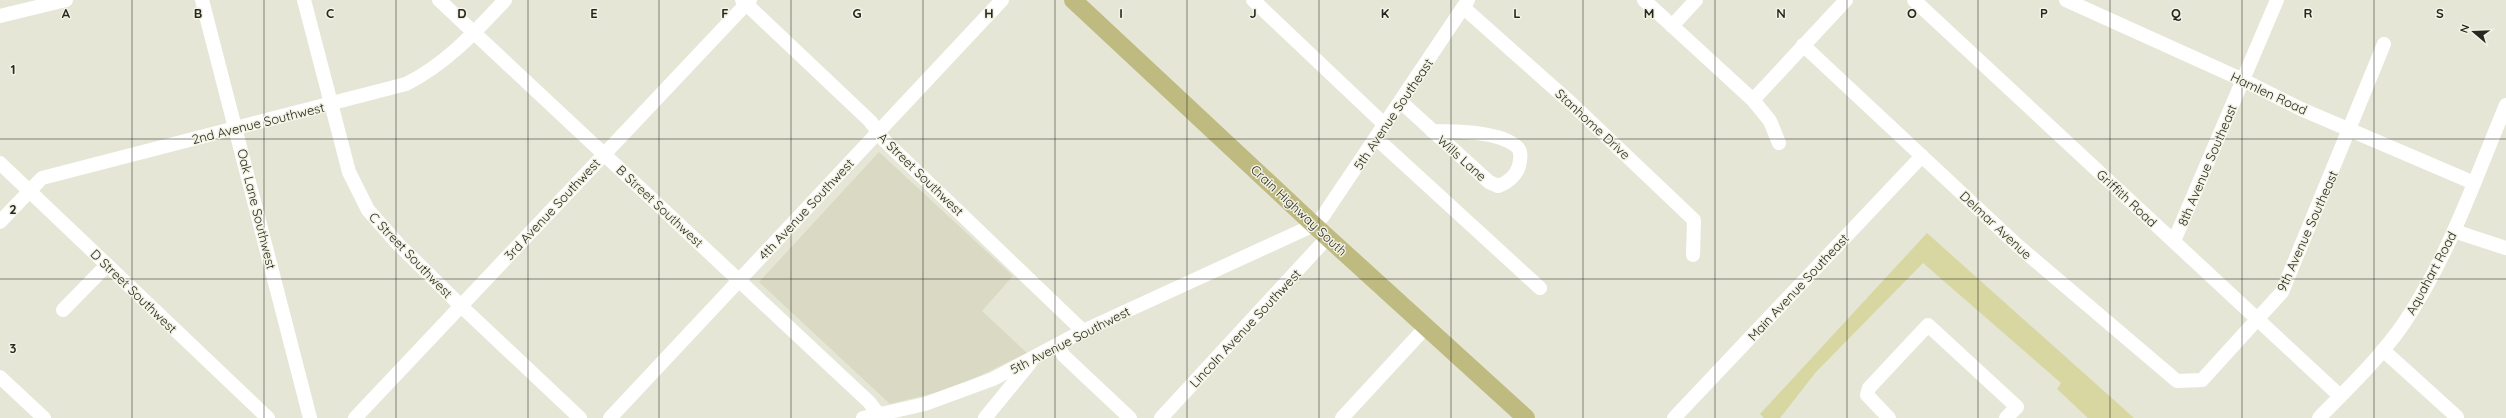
<svg xmlns="http://www.w3.org/2000/svg" width="2506" height="418" font-family="Quicksand,sans-serif">
<rect width="100%" height="100%" fill="#e6e6d7"/>
<!-- built -->
<polygon fill="#dad9c3" points="879,152 1013,276 982,311 1027,353 954,388 890,404 759,282"/>
<!-- green -->
<polygon fill="#d8d6a1" points="1927,233 2134,418 2088,418 2057,389 2061,383 1923,263 1816,372 1780,418 1764,418 1760,414"/>
<g fill="none" stroke-linecap="round" stroke-linejoin="round">
<!-- minor -->
<g stroke="#fff" stroke-width="14">
<polyline points="202,0 310,418"/>
<polyline points="304,0 349,172 368,210 398,244 461,306 580,418"/>
<polyline points="439,0 869,402 879,415"/>
<polyline points="742,0 870,121 885,141 1083,331"/>
<polyline points="1253,0 1385,125"/>
<polyline points="1644,0 1753,100 1770,121 1779,143"/>
<polyline points="1914,0 2340,396"/>
<polyline points="2066,0 2243,80 2301,109 2474,183"/>
<polyline points="1464,8 1572,104 1694,220 1693,255"/>
<polyline points="0,16 66,0"/>
<polyline points="1672,26 1696,0"/>
<polyline points="1803,45 2017,245 2177,381 2202,380 2282,292 2384,44"/>
<polyline points="1753,100 1846,0"/>
<path d="M1401 102 1489 182 1498 186C1507 183 1516 176 1519 166 1520 161 1522 153 1518 148 1502 131 1454 131 1432 131"/>
<polyline points="1376,138 1540,288"/>
<polyline points="0,163 268,418"/>
<path d="M0 222 42 178 406 84C446 64 475 32 505 0"/>
<polyline points="2454,231 2506,248"/>
<polyline points="2174,241 2277,0"/>
<polyline points="63,310 107,265"/>
<polyline points="1058,346 1064,356 1130,418"/>
<polyline points="2383,350 2457,417"/>
<polyline points="0,377 44,418"/>
<polyline points="355,418 750,0"/>
<polyline points="610,418 1002,0"/>
<polyline points="863,418 925,404 993,379 1083,331 1314,225 1323,216 1468,0"/>
<polyline points="985,418 1030,363"/>
<polyline points="1161,418 1328,237"/>
<polyline points="1342,418 1426,327"/>
<polyline points="1674,418 1922,156"/>
<polyline points="1889,418 1867,395 1869,388 1928,325 2017,407 2006,418"/>
<path d="M2319 418C2348 388 2380 358 2404 323 2449 256 2475 179 2506 105"/>
</g>
<!-- major -->
<polyline stroke="#beba80" stroke-width="18" points="1073,0 1314,225 1526,418"/>
</g>
<!-- grid -->
<path fill="none" stroke="#282822" stroke-width="1" stroke-opacity="0.55" d="M132 0V418M264 0V418M396 0V418M528 0V418M659 0V418M791 0V418M923 0V418M1055 0V418M1187 0V418M1319 0V418M1451 0V418M1583 0V418M1715 0V418M1847 0V418M1978 0V418M2110 0V418M2242 0V418M2374 0V418M0 139H2506M0 279H2506"/>
<g text-anchor="middle" stroke-width="3" stroke-linejoin="round" paint-order="stroke">
<!-- street labels -->
<g font-size="13" fill="#282822" stroke="#f3f3e4">
<text transform="translate(2269 93) rotate(25)" y="5">Hamlen Road</text>
<text transform="translate(1393 114) rotate(-56)" y="5">5th Avenue Southeast</text>
<text transform="translate(258 123) rotate(-14)" y="5">2nd Avenue Southwest</text>
<text transform="translate(1593 124) rotate(43)" y="5">Stanhome Drive</text>
<text transform="translate(1462 158) rotate(42)" y="5">Wills Lane</text>
<text transform="translate(2207 165) rotate(-67)" y="5">8th Avenue Southeast</text>
<text transform="translate(921 174) rotate(44)" y="5">A Street Southwest</text>
<text transform="translate(2127 198) rotate(43)" y="5">Griffith Road</text>
<text transform="translate(660 206) rotate(43)" y="5">B Street Southwest</text>
<text transform="translate(257 209) rotate(76)" y="5">Oak Lane Southwest</text>
<text transform="translate(552 209) rotate(-47)" y="5">3rd Avenue Southwest</text>
<text transform="translate(806 209) rotate(-47)" y="5">4th Avenue Southwest</text>
<text transform="translate(1299 210) rotate(43)" y="5">Crain Highway South</text>
<text transform="translate(1996 225) rotate(43)" y="5">Delmar Avenue</text>
<text transform="translate(2307 231) rotate(-66)" y="5">9th Avenue Southeast</text>
<text transform="translate(411 255) rotate(46)" y="5">C Street Southwest</text>
<text transform="translate(2431 273) rotate(-62)" y="5">Aquahart Road</text>
<text transform="translate(1798 287) rotate(-47)" y="5">Main Avenue Southeast</text>
<text transform="translate(134 291) rotate(44)" y="5">D Street Southwest</text>
<text transform="translate(1245 328) rotate(-47)" y="5">Lincoln Avenue Southwest</text>
<text transform="translate(1070 340) rotate(-27)" y="5">5th Avenue Southwest</text>
</g>
</g>
<g font-size="13" text-anchor="middle" font-weight="bold" fill="#282822" stroke="#f3f3e4" stroke-width="3" stroke-linejoin="round" paint-order="stroke">
<text x="66" y="18">A</text>
<text x="198" y="18">B</text>
<text x="330" y="18">C</text>
<text x="462" y="18">D</text>
<text x="594" y="18">E</text>
<text x="725" y="18">F</text>
<text x="857" y="18">G</text>
<text x="989" y="18">H</text>
<text x="1121" y="18">I</text>
<text x="1253" y="18">J</text>
<text x="1385" y="18">K</text>
<text x="1517" y="18">L</text>
<text x="1649" y="18">M</text>
<text x="1781" y="18">N</text>
<text x="1912" y="18">O</text>
<text x="2044" y="18">P</text>
<text x="2176" y="18">Q</text>
<text x="2308" y="18">R</text>
<text x="2440" y="18">S</text>
<text x="13" y="74">1</text>
<text x="13" y="214">2</text>
<text x="13" y="353">3</text>
</g>
<!-- north arrow -->
<g transform="translate(2474 32) rotate(289)" stroke="#f3f3e4" stroke-width="3" paint-order="stroke">
<path d="M0-3L7 15L0 10L-7 15Z" fill="#282822"/>
<text y="-6" font-size="11" font-weight="bold" text-anchor="middle" fill="#282822">N</text>
</g>
</svg>
